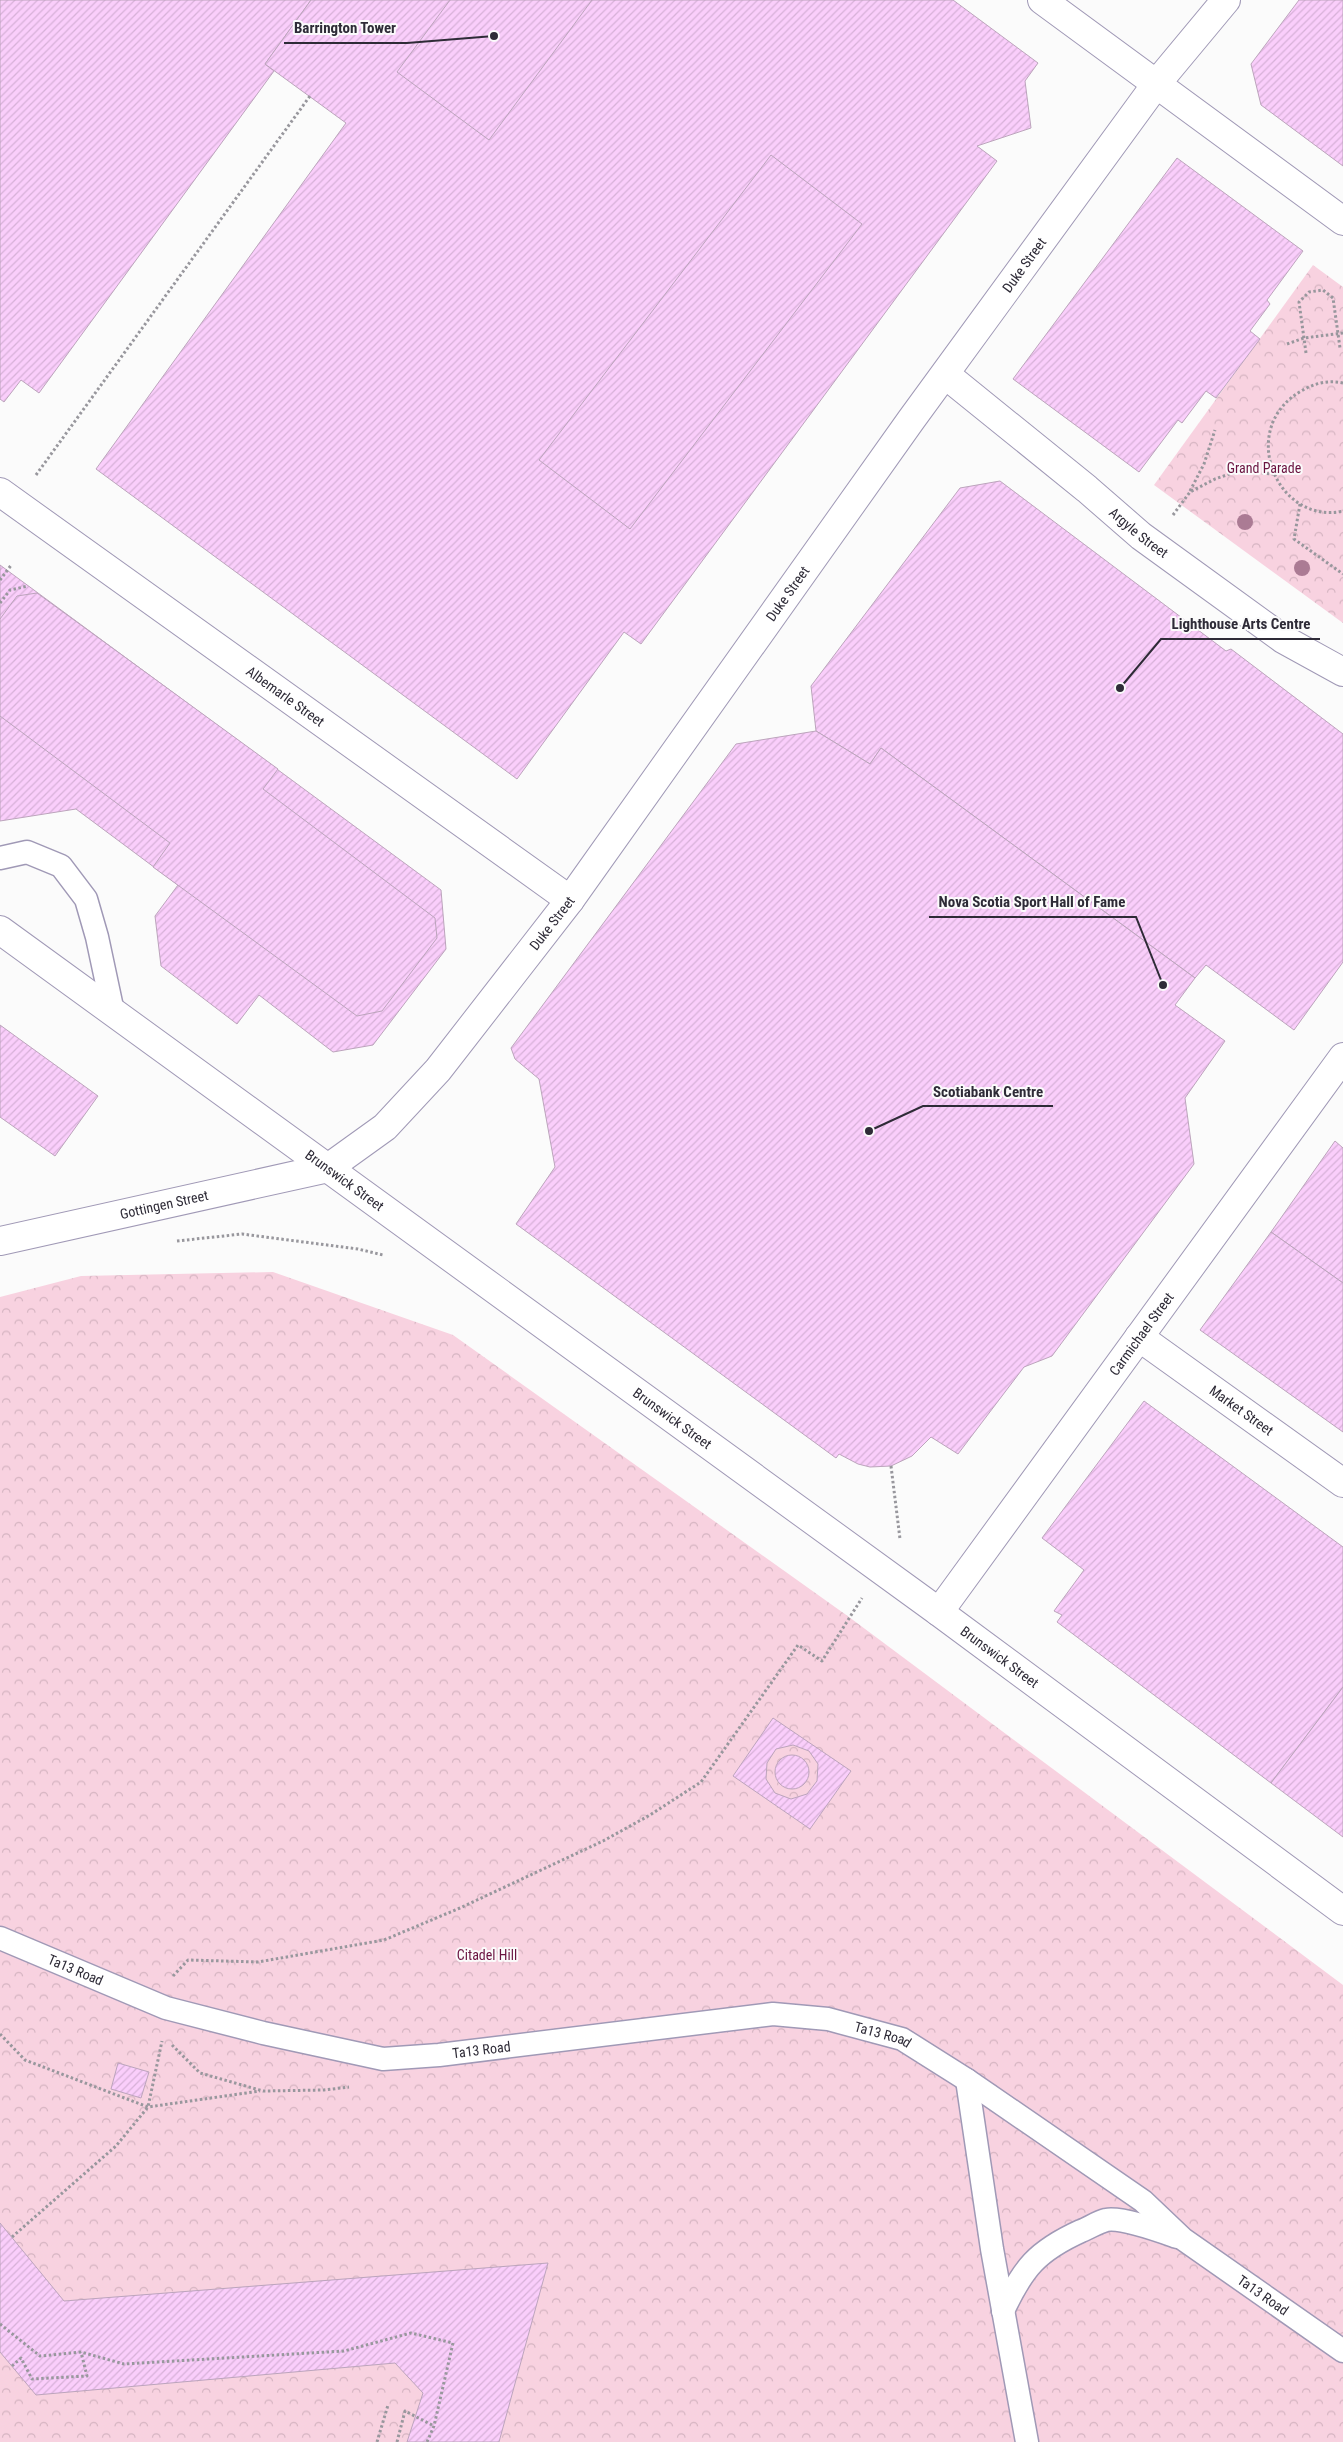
<svg xmlns="http://www.w3.org/2000/svg" width="1343" height="2442" font-family="'Roboto Condensed',sans-serif">
<defs>
<pattern id="forest-crowns" width="20" height="18" patternUnits="userSpaceOnUse" patternTransform="scale(1.25)"><rect width="20" height="18" fill="#f8d2e0"/><path d="M2 6a3 3 0 1 1 6 0M12 15a3 3 0 1 1 6 0" fill="none" stroke="#d5b4c1"/></pattern>
<pattern id="building-hatch" width="6" height="6" patternUnits="userSpaceOnUse" patternTransform="scale(1.25)"><rect width="6" height="6" fill="#facefb"/><path d="M-1 1l2-2M0 6l6-6M5 7l2-2" fill="none" stroke="#d7b1d8"/></pattern>
</defs>
<rect width="100%" height="100%" fill="#fbfbfb"/>
<!-- forest -->
<g fill="url(#forest-crowns)">
<polygon points="1313,265 1343,287 1343,623 1154,485"/>
<polygon points="273,1272 453,1335 849,1617 1343,1985 1343,2442 0,2442 0,1297 81,1276"/>
</g>
<!-- building -->
<g fill="url(#building-hatch)" stroke="#bca4bc" fill-rule="evenodd">
<polygon points="0,0 311,0 265,64 274,71 39,393 21,380 4,402 0,399"/>
<polygon points="311,0 953,0 1038,63 1025,81 1031,128 977,146 997,161 641,644 624,632 517,779 96,469 346,123 265,64"/>
<polygon points="450,0 592,0 489,140 397,72"/>
<polygon points="1299,0 1343,0 1343,166 1261,105 1251,64"/>
<polygon points="771,155 862,224 630,529 539,460"/>
<polygon points="1177,158 1303,251 1267,300 1270,304 1250,331 1260,339 1216,398 1206,391 1182,423 1178,420 1139,472 1013,379"/>
<polygon points="1000,481 1226,651 1231,649 1343,734 1343,962 1294,1030 1206,965 1195,978 881,748 870,764 816,731 811,686 960,488"/>
<polygon points="0,565 441,890 446,949 373,1045 333,1052 259,995 237,1024 161,966 155,916 178,885 76,809 0,821"/>
<polygon points="37,593 278,769 263,789 435,918 437,938 382,1011 357,1016 153,867 170,843 0,716 0,619 17,596"/>
<polygon points="816,731 870,764 881,748 1195,978 1175,1005 1225,1041 1185,1098 1194,1164 1052,1356 1024,1367 958,1454 931,1437 912,1456 891,1466 870,1467 858,1464 839,1454 836,1458 516,1224 555,1167 539,1079 515,1059 511,1048 736,744"/>
<polygon points="0,1025 98,1096 55,1156 0,1117"/>
<polygon points="1335,1141 1343,1148 1343,1283 1271,1232"/>
<polygon points="1271,1232 1343,1283 1343,1432 1200,1330"/>
<polygon points="1144,1401 1343,1547 1343,1687 1271,1783 1057,1622 1062,1615 1054,1611 1084,1570 1042,1538"/>
<polygon points="1343,1687 1343,1837 1271,1783"/>
<path d="M773 1718 851 1771 810 1829 733 1776ZM793 1745 809 1751 818 1764 817 1781 807 1794 791 1799 775 1793 766 1779 767 1763 776 1749Z"/>
<circle cx="792" cy="1772" r="17"/>
<polygon points="118,2063 149,2072 141,2098 111,2089"/>
<polygon points="0,2223 64,2301 548,2263 499,2442 407,2442 423,2393 395,2363 36,2395 0,2352"/>
</g>
<g fill="none" stroke-linecap="round" stroke-linejoin="round">
<defs>
<g id="lane">
<polyline points="0,858 27,852 61,866 86,899 97,937 113,1012"/>
<path id="s1" d="M0 1938 166 2008 263 2033 383 2059 439 2055 773 2014 828 2019 902 2039 967 2080 1143 2201 1183 2239 1343 2351"/>
<polyline points="967,2080 992,2249 1027,2442"/>
<path d="M1003 2311C1023 2268 1037 2251 1081 2231 1089 2228 1098 2222 1106 2220 1122 2217 1160 2231 1177 2237"/>
</g>
<g id="street">
<path id="s2" d="M946 375 1087 489 1141 536 1283 639 1343 672"/>
<path id="s3" d="M0 492 570 900"/>
<path id="s4" d="M1139 1337 1343 1483"/>
<path id="s5" d="M939 1612 1343 1057"/>
</g>
<g id="secondary">
<polyline points="1042,0 1343,221"/>
<path id="s6" d="M0 930 939 1612 1343 1911"/>
<path id="s7" d="M0 1241 328 1168 385 1127 438 1070 570 900 911 420 1157 83 1226 0"/>
</g>
</defs>
<!-- lane casing -->
<use href="#lane" stroke="#a099b6" stroke-width="25"/>
<!-- street casing -->
<use href="#street" stroke="#a099b6" stroke-width="30"/>
<!-- secondary casing -->
<use href="#secondary" stroke="#a099b6" stroke-width="30"/>
<!-- path -->
<g stroke="#98979d" stroke-width="3" stroke-dasharray="2.5 2.5" stroke-linecap="butt">
<polyline points="1287,344 1304,338 1343,333"/>
<polyline points="1306,353 1299,302 1309,292 1323,290 1333,298 1340,348"/>
<path d="M1343 383C1329 380 1315 383 1303 390 1235 427 1277 526 1343 511"/>
<polyline points="36,475 310,96"/>
<polyline points="1190,491 1204,464 1215,430"/>
<polyline points="1300,504 1294,539 1343,574"/>
<polyline points="1173,515 1190,492 1215,479 1238,471 1273,474"/>
<polyline points="0,580 12,564"/>
<polyline points="0,603 10,590 28,586"/>
<polyline points="177,1241 242,1234 358,1249 383,1255"/>
<polyline points="891,1466 900,1539"/>
<polyline points="173,1976 188,1960 258,1962 384,1940 460,1908 603,1841 650,1815 701,1782 798,1645 822,1661 862,1598"/>
<polyline points="0,2034 25,2060 148,2107 260,2091"/>
<polyline points="172,2045 200,2073 263,2091 324,2090 349,2087"/>
<polyline points="12,2237 116,2146 148,2107 162,2041"/>
<polyline points="0,2324 40,2356 81,2352 124,2364 344,2351 411,2333 453,2343 434,2426 427,2442"/>
<polyline points="12,2366 21,2358 32,2379 87,2376 81,2352"/>
<polyline points="377,2442 388,2405"/>
<polyline points="397,2442 405,2411 434,2426"/>
</g>
<!-- lane -->
<use href="#lane" stroke="#fff" stroke-width="22"/>
<!-- street -->
<use href="#street" stroke="#fff" stroke-width="28"/>
<!-- secondary -->
<use href="#secondary" stroke="#fff" stroke-width="28"/>
</g>
<!-- trees -->
<g fill="#ab7b94">
<circle cx="1245" cy="522" r="8"/>
<circle cx="1302" cy="568" r="8"/>
</g>
<g text-anchor="middle" stroke-width="4" stroke-linejoin="round" paint-order="stroke">
<!-- street labels -->
<g font-size="14" fill="#2e2b37" stroke="#fbfbfb">
<text dy="5" stroke="none"><textPath href="#s7" startOffset="1480">Duke Street</textPath></text>
<text dy="5" stroke="none"><textPath href="#s2" startOffset="249">Argyle Street</textPath></text>
<text dy="5" stroke="none"><textPath href="#s7" startOffset="1075">Duke Street</textPath></text>
<text dy="5" stroke="none"><textPath href="#s3" startOffset="351">Albemarle Street</textPath></text>
<text dy="5" stroke="none"><textPath href="#s7" startOffset="670">Duke Street</textPath></text>
<text dy="5" stroke="none"><textPath href="#s6" startOffset="426">Brunswick Street</textPath></text>
<text dy="5" stroke="none"><textPath href="#s7" startOffset="168">Gottingen Street</textPath></text>
<text dy="5" stroke="none"><textPath href="#s5" startOffset="344">Carmichael Street</textPath></text>
<text dy="5" stroke="none"><textPath href="#s4" startOffset="126">Market Street</textPath></text>
<text dy="5" stroke="none"><textPath href="#s6" startOffset="831">Brunswick Street</textPath></text>
<text dy="5" stroke="none"><textPath href="#s6" startOffset="1236">Brunswick Street</textPath></text>
<text dy="5" stroke="none"><textPath href="#s1" startOffset="82">Ta13 Road</textPath></text>
<text dy="5" stroke="none"><textPath href="#s1" startOffset="908">Ta13 Road</textPath></text>
<text dy="5" stroke="none"><textPath href="#s1" startOffset="502">Ta13 Road</textPath></text>
<text dy="5" stroke="none"><textPath href="#s1" startOffset="1371">Ta13 Road</textPath></text>
</g>
<!-- park labels -->
<g font-size="14" fill="#6a1340" stroke="#fbfbfb">
<text x="1264" y="473">Grand Parade</text>
<text x="487" y="1960">Citadel Hill</text>
</g>
</g>
<!-- callouts -->
<path fill="none" stroke="#2e2b37" stroke-width="2" d="M494 36L407 43H284M1120 688L1161 639H1320M1163 985L1136 917H929M869 1131L923 1106H1053"/>
<g fill="#2e2b37" stroke="#fbfbfb" stroke-width="2">
<circle cx="494" cy="36" r="5"/>
<circle cx="1120" cy="688" r="5"/>
<circle cx="1163" cy="985" r="5"/>
<circle cx="869" cy="1131" r="5"/>
</g>
<g font-size="15" text-anchor="middle" font-weight="bold" fill="#2e2b37" stroke="#fbfbfb" stroke-width="4" stroke-linejoin="round" paint-order="stroke">
<text x="345" y="33">Barrington Tower</text>
<text x="1241" y="629">Lighthouse Arts Centre</text>
<text x="1032" y="907">Nova Scotia Sport Hall of Fame</text>
<text x="988" y="1097">Scotiabank Centre</text>
</g>
</svg>
